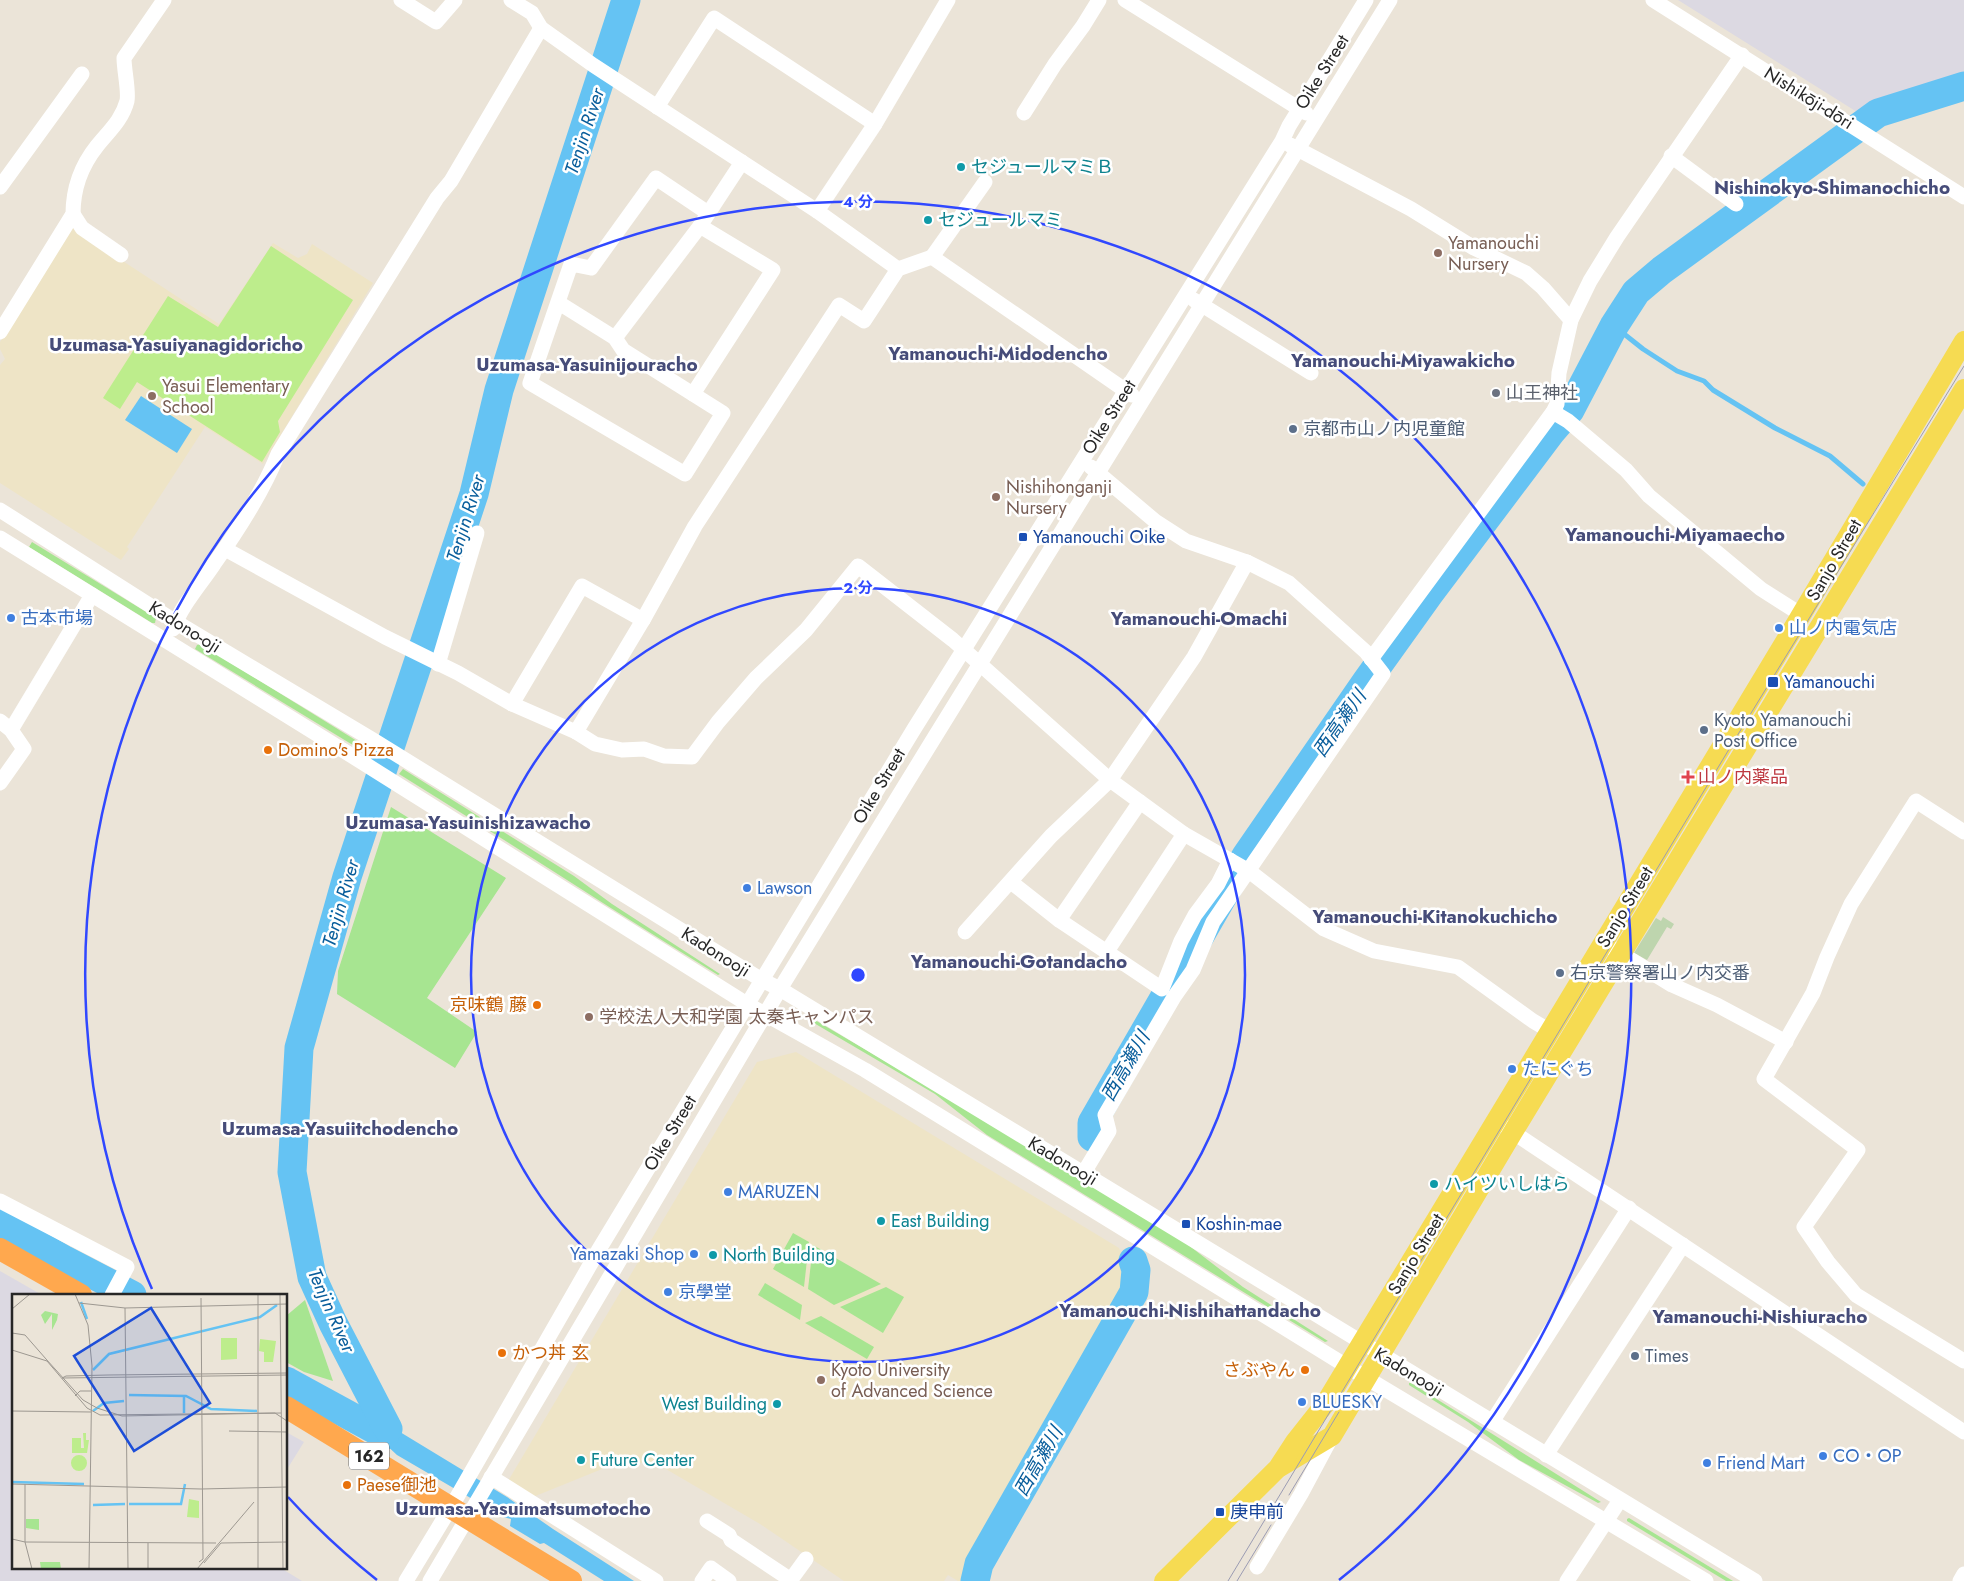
<svg xmlns="http://www.w3.org/2000/svg" width="1964" height="1581" font-family="Jost,'Noto Sans JP',sans-serif">
<rect width="100%" height="100%" fill="#ebe4d8"/>
<!-- industrial -->
<g fill="#dcd9e2">
<polygon points="1678,0 1964,0 1964,73 1875,101 1857,112"/>
<polygon points="0,1271 42,1295 14,1295 14,1567 279,1567 302,1581 0,1581"/>
<polygon points="286,1432 304,1442 286,1471"/>
</g>
<!-- education -->
<g fill="#eee4c6">
<polygon points="75,225 80,233 219,324 273,243 298,258 307,254 312,244 373,283 263,464 205,427 127,547 129,549 121,560 0,483 0,365 5,359 0,349 0,342"/>
<polygon points="796,1052 1119,1248 1123,1258 1126,1279 1121,1300 972,1557 966,1581 958,1581 948,1575 944,1581 844,1581 760,1524 659,1465 628,1461 612,1465 533,1497 508,1481 757,1062"/>
</g>
<!-- green -->
<g fill="#a7e591">
<polygon points="32,542 156,618 155,623 152,623 29,547"/>
<polygon points="200,644 370,749 369,754 366,753 195,649 197,645"/>
<path d="M403 769 574 876 612 904 720 974 718 975C611 909 506 840 399 774Z"/>
<polygon points="391,807 506,878 427,998 477,1032 455,1068 337,994 338,971"/>
<polygon points="808,1016 945,1096 1187,1244 1243,1287 1328,1341 1325,1342 987,1135 935,1094 807,1019"/>
<polygon points="793,1233 809,1242 804,1287 773,1269"/>
<polygon points="813,1245 881,1284 834,1305 808,1289"/>
<polygon points="765,1283 802,1305 800,1320 758,1295"/>
<polygon points="886,1287 904,1297 883,1333 840,1307"/>
<polygon points="305,1300 333,1381 304,1372 286,1362 286,1316"/>
<polygon points="821,1316 874,1347 867,1359 805,1323"/>
<polygon points="1409,1383 1411,1383 1601,1502 1598,1503 1519,1460 1468,1422 1409,1385"/>
<polygon points="1629,1518 1733,1581 1726,1581 1627,1521 1627,1519"/>
</g>
<!-- cemetery -->
<polygon fill="#bed5ae" points="1663,917 1674,924 1671,929 1667,927 1647,960 1634,953 1656,918 1661,921"/>
<!-- pitch -->
<polygon fill="#bded8c" points="271,246 353,300 278,421 280,432 262,462 137,382 120,409 103,398 168,296 218,327"/>
<!-- water -->
<g fill="#65c3f3">
<polygon points="141,396 192,429 177,453 125,420"/>
<polygon points="375,1390 380,1398 384,1396 396,1414 391,1418 400,1432 507,1497 553,1529 634,1581 604,1581 544,1543 540,1544 510,1526 511,1519 503,1517 397,1455 382,1441 379,1443 351,1427 352,1425 349,1421 355,1410 360,1408 363,1404 361,1399"/>
</g>
<g fill="none" stroke-linecap="round" stroke-linejoin="round">
<!-- stream -->
<polyline stroke="#65c3f3" stroke-width="5" points="1614,326 1643,349 1677,371 1704,381 1713,390 1775,428 1830,456 1863,484"/>
<!-- river -->
<g stroke="#65c3f3" stroke-width="29">
<polyline points="1092,1137 1092,1123 1246,856 1366,682 1429,594 1551,432 1570,410 1614,326 1636,292 1662,270 1878,113 1964,86"/>
<polyline points="0,1223 63,1259 132,1295"/>
<polyline points="286,1381 385,1435"/>
<polyline points="388,1429 333,1323 312,1277 292,1172 299,1048 347,877 474,494 499,390 626,0"/>
<polyline points="975,1581 979,1564 1134,1292 1136,1270 1133,1261"/>
</g>
<!-- minor -->
<g stroke="#fff" stroke-width="15">
<polyline points="401,0 436,22 455,0"/>
<polyline points="511,0 532,13 541,28 593,65 817,211 898,269"/>
<polyline points="1125,0 1306,113"/>
<polyline points="1653,0 1964,197"/>
<polyline points="657,107 714,18 875,124"/>
<polyline points="1024,113 1055,64 1083,26 1099,0"/>
<polyline points="1290,145 1411,209 1474,248 1526,273 1543,288 1571,320"/>
<polyline points="1671,156 1736,204"/>
<polyline points="0,187 82,74"/>
<polyline points="817,211 875,124 948,0"/>
<polyline points="73,214 82,228 121,255"/>
<polyline points="932,257 985,182"/>
<polyline points="1194,300 1311,373"/>
<polyline points="559,303 615,338 623,350 723,413 685,474 530,383 571,264 591,268 656,178 708,213"/>
<path d="M0 332 73 214C73 189 81 166 97 146 109 131 122 120 127 101 129 91 124 70 124 58L164 0"/>
<polyline points="615,338 700,226 742,162"/>
<polyline points="693,394 773,270 700,226"/>
<polyline points="1553,412 1568,421 1626,470 1649,496 1761,589 1802,615"/>
<polyline points="0,510 176,622 373,740 762,980 780,989 1755,1581"/>
<polyline points="0,538 365,764 747,1004 865,1070 1348,1367 1706,1581"/>
<polyline points="225,549 385,637 458,673 512,704 576,732 595,744 622,750 644,749 664,756 692,757 718,722 756,678 806,630 858,566 953,640 1110,780 1184,834 1249,871 1324,929 1374,951 1458,967 1533,1021 1550,1031"/>
<path d="M173 629C181 606 200 585 214 564 236 533 264 489 278 454L437 198 451 181 541 28"/>
<polyline points="1371,659 1553,412 1557,404 1559,373 1571,320 1590,281 1617,237 1742,55"/>
<polyline points="438,664 477,533"/>
<polyline points="512,704 582,586 643,620"/>
<polyline points="0,721 11,730 24,749 0,783"/>
<polyline points="11,730 92,595"/>
<polyline points="576,732 643,620 695,526 839,305 864,321 898,269 932,257 1132,395"/>
<polyline points="1964,832 1916,801 1851,904 1827,957 1813,993 1764,1079 1858,1150 1804,1227 1828,1262 1856,1295 1964,1361"/>
<polyline points="1011,882 1059,920 1162,989 1181,941 1195,915 1218,884 1230,860"/>
<polyline points="1059,920 1140,802"/>
<polyline points="965,932 1051,836 1110,780 1194,657 1247,562"/>
<polyline points="1612,948 1672,985 1717,1005 1786,1042"/>
<polyline points="1106,953 1184,834"/>
<polyline points="1505,1127 1964,1432"/>
<polyline points="1083,1174 1109,1131 1105,1115 1174,997 1193,970 1213,922 1383,674 1366,652 1289,583 1247,562 1186,541 1155,521 1091,467"/>
<polyline points="0,1201 127,1267 112,1295"/>
<polyline points="1492,1422 1629,1208"/>
<polyline points="1546,1455 1683,1245"/>
<polyline points="491,1477 656,1581"/>
<polyline points="707,1521 729,1535 731,1540 791,1580"/>
<polyline points="1257,1567 1301,1494 1332,1436"/>
<polyline points="406,1581 457,1497 598,1251 914,729 1282,141 1289,126 1366,0"/>
<polyline points="430,1581 780,989 931,743 1390,0"/>
<polyline points="702,1581 711,1568 729,1581"/>
<polyline points="790,1581 806,1559"/>
<polyline points="1567,1581 1620,1500"/>
<polyline points="1960,1581 1964,1574"/>
</g>
<!-- major -->
<g stroke="#f6db52" stroke-width="20">
<polyline points="1280,1467 1332,1436 1513,1132 1964,389"/>
<polyline points="1164,1581 1278,1468 1295,1442 1325,1404 1797,622 1964,341"/>
</g>
<!-- highway -->
<g stroke="#ffa84e" stroke-width="22">
<polyline points="0,1249 81,1295"/>
<polyline points="286,1407 571,1581"/>
</g>
<!-- tram -->
<g stroke="#9b9cb3" stroke-width="1">
<polyline points="1289,1495 1339,1412"/>
<polyline points="1228,1581 1737,736 1964,366"/>
<polyline points="1237,1581 1271,1525"/>
</g>
</g>
<!-- distance rings -->
<g fill="none" stroke="#3048ff" stroke-width="2.5">
<circle cx="858" cy="975" r="387"/>
<path d="M377 1580A773 773 0 0 1 288 1497M152 1289A773 773 0 1 1 1339 1580"/>
</g>
<!-- markers -->
<g fill="#0f9aa8" stroke="#fff" stroke-width="2">
<circle cx="961" cy="167" r="5"/>
<circle cx="928" cy="220" r="5"/>
<circle cx="1434" cy="1184" r="5"/>
<circle cx="881" cy="1221" r="5"/>
<circle cx="713" cy="1255" r="5"/>
<circle cx="777" cy="1404" r="5"/>
<circle cx="581" cy="1460" r="5"/>
</g>
<g fill="#8d6e63" stroke="#fff" stroke-width="2">
<circle cx="1438" cy="253" r="5"/>
<circle cx="152" cy="396" r="5"/>
<circle cx="996" cy="497" r="5"/>
<circle cx="589" cy="1017" r="5"/>
<circle cx="821" cy="1380" r="5"/>
</g>
<circle fill="#6b7280" stroke="#fff" stroke-width="2" cx="1496" cy="393" r="5"/>
<g fill="#5c6f8a" stroke="#fff" stroke-width="2">
<circle cx="1293" cy="429" r="5"/>
<circle cx="1704" cy="730" r="5"/>
<circle cx="1560" cy="973" r="5"/>
<circle cx="1635" cy="1356" r="5"/>
</g>
<g fill="#1a4fb4" stroke="#fff" stroke-width="2">
<rect x="1018" y="532" width="10" height="10" rx="2.5"/>
<rect x="1767" y="676" width="12" height="12" rx="2.5"/>
<rect x="1181" y="1219" width="10" height="10" rx="2.5"/>
<rect x="1215" y="1507" width="10" height="10" rx="2.5"/>
</g>
<g fill="#3f7fe0" stroke="#fff" stroke-width="2">
<circle cx="11" cy="618" r="5"/>
<circle cx="1779" cy="628" r="5"/>
<circle cx="747" cy="888" r="5"/>
<circle cx="1512" cy="1069" r="5"/>
<circle cx="728" cy="1192" r="5"/>
<circle cx="694" cy="1254" r="5"/>
<circle cx="668" cy="1292" r="5"/>
<circle cx="1302" cy="1402" r="5"/>
<circle cx="1823" cy="1456" r="5"/>
<circle cx="1707" cy="1463" r="5"/>
</g>
<g fill="#e8710a" stroke="#fff" stroke-width="2">
<circle cx="268" cy="750" r="5"/>
<circle cx="537" cy="1005" r="5"/>
<circle cx="502" cy="1353" r="5"/>
<circle cx="1305" cy="1370" r="5"/>
<circle cx="347" cy="1485" r="5"/>
</g>
<path fill="#e0444e" stroke="#fff" stroke-width="2" d="M1685.5 769.5h5v5h5v5h-5v5h-5v-5h-5v-5h5z"/>
<g text-anchor="middle" stroke-width="5" stroke-linejoin="round" paint-order="stroke">
<!-- shield labels -->
<rect fill="#fff" stroke="#686868" stroke-width="1" x="349" y="1442.5" width="40" height="27" rx="4"/>
<g font-size="16" font-weight="bold" fill="#272727">
<text x="369" y="1462">162</text>
</g>
<!-- street labels -->
<g font-size="18" fill="#272727" stroke="#fff">
<text transform="translate(1322 72) rotate(-58)" y="6">Oike Street</text>
<text transform="translate(1809 98) rotate(32)" y="6">Nishikōji-dōri</text>
<text transform="translate(1109 417) rotate(-58)" y="6">Oike Street</text>
<text transform="translate(1834 560) rotate(-60)" y="6">Sanjo Street</text>
<text transform="translate(185 627) rotate(32)" y="6">Kadono-oji</text>
<text transform="translate(879 786) rotate(-59)" y="6">Oike Street</text>
<text transform="translate(1625 907) rotate(-59)" y="6">Sanjo Street</text>
<text transform="translate(716 952) rotate(32)" y="6">Kadonooji</text>
<text transform="translate(670 1133) rotate(-59)" y="6">Oike Street</text>
<text transform="translate(1063 1161) rotate(31)" y="6">Kadonooji</text>
<text transform="translate(1416 1254) rotate(-59)" y="6">Sanjo Street</text>
<text transform="translate(1409 1372) rotate(31)" y="6">Kadonooji</text>
</g>
<!-- culture labels -->
<g font-size="18" fill="#0d838f" stroke="#fff" text-anchor="start">
<text x="971" y="173">セジュールマミＢ</text>
<text x="938" y="226">セジュールマミ</text>
<text x="1444" y="1190">ハイツいしはら</text>
<text x="891" y="1227">East Building</text>
<text x="723" y="1261">North Building</text>
<text x="767" y="1410" text-anchor="end">West Building</text>
<text x="591" y="1466">Future Center</text>
</g>
<!-- education labels -->
<g font-size="18" fill="#785e54" stroke="#fff" text-anchor="start">
<text x="1448" y="249">Yamanouchi<tspan x="1448" dy="21">Nursery</tspan></text>
<text x="162" y="392">Yasui Elementary<tspan x="162" dy="21">School</tspan></text>
<text x="1006" y="493">Nishihonganji<tspan x="1006" dy="21">Nursery</tspan></text>
<text x="599" y="1023">学校法人大和学園 太秦キャンパス</text>
<text x="831" y="1376">Kyoto University<tspan x="831" dy="21">of Advanced Science</tspan></text>
</g>
<!-- worship labels -->
<g font-size="18" fill="#5b616d" stroke="#fff" text-anchor="start">
<text x="1506" y="399">山王神社</text>
</g>
<!-- service labels -->
<g font-size="18" fill="#4e5e75" stroke="#fff" text-anchor="start">
<text x="1303" y="435">京都市山ノ内児童館</text>
<text x="1714" y="726">Kyoto Yamanouchi<tspan x="1714" dy="21">Post Office</tspan></text>
<text x="1570" y="979">右京警察署山ノ内交番</text>
<text x="1645" y="1362">Times</text>
</g>
<!-- transit labels -->
<g font-size="18" fill="#164399" stroke="#fff" text-anchor="start">
<text x="1033" y="543">Yamanouchi Oike</text>
<text x="1784" y="688">Yamanouchi</text>
<text x="1196" y="1230">Koshin-mae</text>
<text x="1230" y="1518">庚申前</text>
</g>
<!-- shop labels -->
<g font-size="18" fill="#366cbe" stroke="#fff" text-anchor="start">
<text x="21" y="624">古本市場</text>
<text x="1789" y="634">山ノ内電気店</text>
<text x="757" y="894">Lawson</text>
<text x="1522" y="1075">たにぐち</text>
<text x="738" y="1198">MARUZEN</text>
<text x="684" y="1260" text-anchor="end">Yamazaki Shop</text>
<text x="678" y="1298">京學堂</text>
<text x="1312" y="1408">BLUESKY</text>
<text x="1833" y="1462">CO・OP</text>
<text x="1717" y="1469">Friend Mart</text>
</g>
<!-- food labels -->
<g font-size="18" fill="#c56008" stroke="#fff" text-anchor="start">
<text x="278" y="756">Domino's Pizza</text>
<text x="527" y="1011" text-anchor="end">京味鶴 藤</text>
<text x="512" y="1359">かつ丼 玄</text>
<text x="1295" y="1376" text-anchor="end">さぶやん</text>
<text x="357" y="1491">Paese御池</text>
</g>
<!-- health labels -->
<g font-size="18" fill="#be3a42" stroke="#fff" text-anchor="start">
<text x="1698" y="783">山ノ内薬品</text>
</g>
<!-- water labels -->
<g font-size="19" font-style="italic" fill="#085d9b" stroke="#fff">
<text transform="translate(584 131) rotate(-72)" y="7">Tenjin River</text>
<text transform="translate(465 518) rotate(-73)" y="7">Tenjin River</text>
<text transform="translate(1339 723) rotate(-55)" y="7">西高瀬川</text>
<text transform="translate(340 903) rotate(-74)" y="7">Tenjin River</text>
<text transform="translate(1125 1066) rotate(-60)" y="7">西高瀬川</text>
<text transform="translate(332 1310) rotate(66)" y="7">Tenjin River</text>
<text transform="translate(1038 1461) rotate(-60)" y="7">西高瀬川</text>
</g>
<!-- neighbourhood labels -->
<g font-size="19" font-weight="bold" fill="#464c79" stroke="#fff">
<text x="1832" y="194">Nishinokyo-Shimanochicho</text>
<text x="176" y="351">Uzumasa-Yasuiyanagidoricho</text>
<text x="998" y="360">Yamanouchi-Midodencho</text>
<text x="1403" y="367">Yamanouchi-Miyawakicho</text>
<text x="587" y="371">Uzumasa-Yasuinijouracho</text>
<text x="1675" y="541">Yamanouchi-Miyamaecho</text>
<text x="1199" y="625">Yamanouchi-Omachi</text>
<text x="468" y="829">Uzumasa-Yasuinishizawacho</text>
<text x="1435" y="923">Yamanouchi-Kitanokuchicho</text>
<text x="1019" y="968">Yamanouchi-Gotandacho</text>
<text x="340" y="1135">Uzumasa-Yasuiitchodencho</text>
<text x="1190" y="1317">Yamanouchi-Nishihattandacho</text>
<text x="1760" y="1323">Yamanouchi-Nishiuracho</text>
<text x="523" y="1515">Uzumasa-Yasuimatsumotocho</text>
</g>
</g>
<!-- overview -->
<g transform="translate(12 1294)">
<rect width="275" height="275" fill="#ebe4d8"/>
<path d="M33 17 46 20 45 26 40 36V20L33 30 29 21ZM14 225H27V236L14 234ZM28 268H48L49 275H29Z" fill="#a7e591"/>
<path d="M209 44H225V65L209 66ZM248 45 264 47 261 68H252V58L247 57ZM71 139H74V146H77L75 159H60V144H69V154H72ZM59 169a8 8 0 1 1 16 0a8 8 0 1 1-16 0ZM177 205 187 207V224L175 223Z" fill="#bded8c"/>
<path fill="none" stroke="#65c3f3" stroke-width="2.5" d="M69 8 75 25M81 76 97 60 248 23 265 11M117 101 174 102 199 115 245 117M81 117 92 109 112 107M172 119V102M0 188 72 190M117 210H169L173 190M81 211 113 210"/>
<path fill="none" stroke="#9d9891" stroke-width="1" d="M63 0 76 31 80 72 77 275M268 0 271 275M67 9 113 14 275 10M113 14 116 275M0 15 18 0M0 39 13 41 34 65M0 56 35 67 75 114 88 121 263 119 275 127M34 65 71 106 85 114 110 122 269 119M275 79 96 81 54 82 50 84 275 81M63 102 68 97H79M0 117 79 118M217 137 275 138M0 190 189 195 275 193M13 190V248L20 275M0 245 13 248 204 249M187 268 191 265 189 4M192 269 209 249 275 248M136 275V249M185 275 242 208M246 275V0"/>
<path fill="#1d4ed8" fill-opacity="0.15" stroke="#1d4ed8" stroke-width="2.5" d="M139 14 198 109 122 157 62 62Z"/>
<rect width="275" height="275" fill="none" stroke="#272727" stroke-width="2.5"/>
</g>
<circle cx="858" cy="975" r="8" fill="#3048ff" stroke="#fff" stroke-width="2.5"/>
<g font-size="15" text-anchor="middle" font-weight="bold" fill="#3048ff" stroke="#fff" stroke-width="5" stroke-linejoin="round" paint-order="stroke">
<text x="858" y="207">4 分</text>
<text x="858" y="593">2 分</text>
</g>
</svg>
